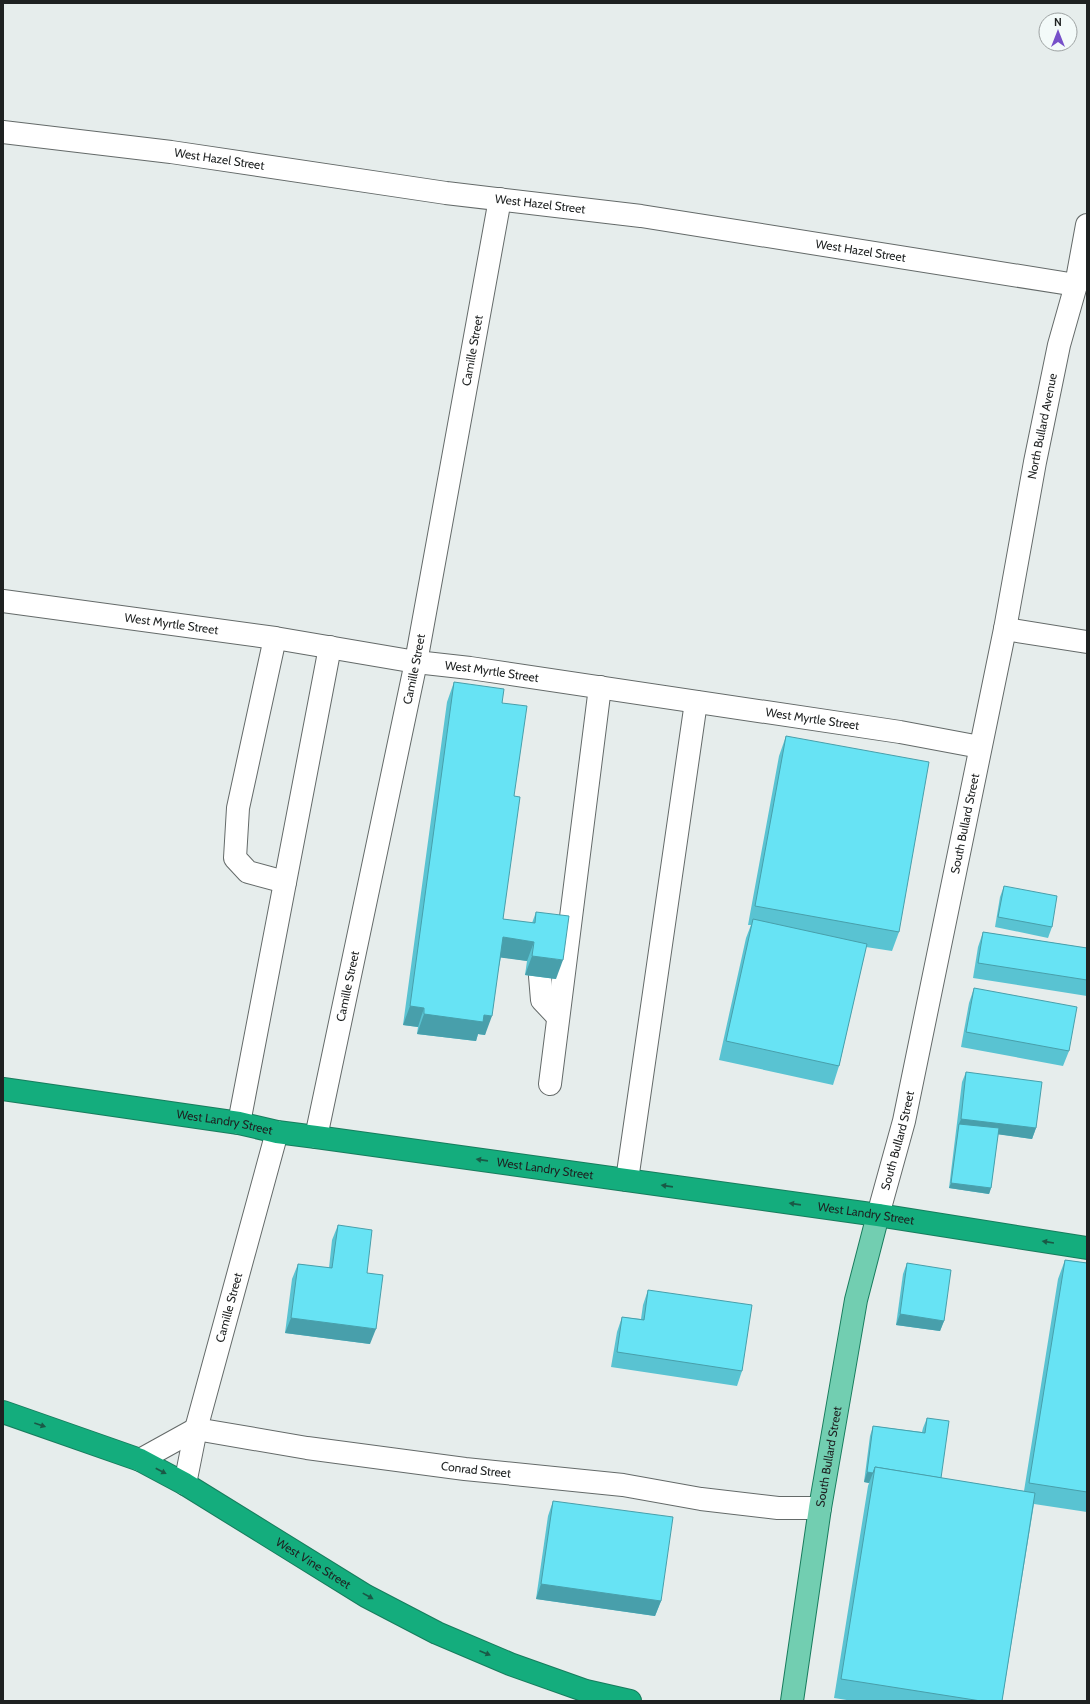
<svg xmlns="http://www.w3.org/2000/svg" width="1090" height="1704" font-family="Cabin,sans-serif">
<rect width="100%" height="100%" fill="#e6edec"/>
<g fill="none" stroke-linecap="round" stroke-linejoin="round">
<defs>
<g id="minor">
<path id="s1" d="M3 132 171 152 446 193 641 216 1076 285"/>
<path id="s2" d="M3 601 275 638 416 662 470 668 900 732 980 747"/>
<polyline points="1005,629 1087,642"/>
<polyline points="275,638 238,808 235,858 248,872 285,882"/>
<polyline points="540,976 542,1000 558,1017"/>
<polyline points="550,1084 600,687"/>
<polyline points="239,1123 330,647"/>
<path id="s3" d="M316 1137 416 662 500 199"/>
<polyline points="627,1180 696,702"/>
<path id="s4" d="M878 1215 904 1121 1005 629 1035 462 1059 345 1076 285 1087 225"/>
<path id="s5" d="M140 1460 196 1429 307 1448 465 1469 623 1485 701 1499 778 1508H820"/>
<path id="s6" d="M185 1484 196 1429 277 1132"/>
</g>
<g id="major">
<path id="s7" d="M792 1701 820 1508 856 1300 878 1215"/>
</g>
<g id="highway">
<path id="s8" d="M3 1089 239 1123 277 1132 316 1137 878 1215 1087 1248"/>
<path id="s9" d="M3 1412 140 1460 185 1484 366 1596 437 1633 510 1664 586 1691 630 1701"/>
</g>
</defs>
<!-- minor casing -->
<use href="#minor" stroke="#646a69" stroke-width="24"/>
<!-- major casing -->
<use href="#major" stroke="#187c5d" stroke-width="24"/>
<!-- highway casing -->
<use href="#highway" stroke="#187c5d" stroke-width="24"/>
<!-- minor -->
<use href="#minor" stroke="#fff" stroke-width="22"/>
<!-- major -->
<use href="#major" stroke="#72ceb1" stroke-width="22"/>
<!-- highway -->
<use href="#highway" stroke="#14ad7d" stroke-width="22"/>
</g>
<!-- wall -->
<g fill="#59c3d2">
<polygon points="454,682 502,703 514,796 503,919 532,923 536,912 556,979 525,975 527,961 501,957 485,1035 478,1034 476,1041 417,1034 418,1027 403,1025 447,702"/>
<polygon points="786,736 899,932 892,951 866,947 839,1066 833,1085 719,1060 746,938 751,925 748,925 779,756"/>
<polygon points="1004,886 1052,927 1048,938 995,927 1000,897"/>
<polygon points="983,932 1087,948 1087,996 973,978 978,947"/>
<polygon points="974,988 1069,1051 1063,1066 961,1047 969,1003"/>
<polygon points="966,1072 1036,1128 1032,1139 998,1134 991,1188 989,1194 949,1188 962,1082"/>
<polygon points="338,1225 367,1273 370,1344 285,1333 292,1279 298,1264 329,1268 332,1240"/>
<polygon points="1065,1260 1087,1263 1087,1512 1034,1504 1002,1701 853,1701 834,1698 868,1486 869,1483 864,1482 870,1436 873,1426 922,1432 923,1428 927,1418 941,1478 1024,1491 1058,1279"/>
<polygon points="907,1263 944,1321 940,1331 896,1325 903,1274"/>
<polygon points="648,1290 742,1371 737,1386 611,1367 617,1332 622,1317 641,1319 643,1305"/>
<polygon points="553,1501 661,1601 655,1616 536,1599 548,1516"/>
</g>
<!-- shaded-wall -->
<g fill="#489fab">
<polygon points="503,937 534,942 527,961 496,957"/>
<polygon points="532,956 563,960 556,979 525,975"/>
<polygon points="410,1006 424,1008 418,1027 403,1025"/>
<polygon points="424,1014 484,1015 492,1016 485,1035 478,1034 476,1041 417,1034"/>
<polygon points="961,1119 1036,1128 1032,1139 958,1129 959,1124"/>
<polygon points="951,1183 991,1188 989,1194 949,1188"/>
<polygon points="900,1314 944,1321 940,1331 896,1325"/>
<polygon points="291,1318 376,1329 370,1344 285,1333"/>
<polygon points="867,1472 873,1473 869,1483 864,1482"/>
<polygon points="541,1584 661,1601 655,1616 536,1599"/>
</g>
<!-- building -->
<g fill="#67e3f4" stroke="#489fab">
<polygon points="454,682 504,689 502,703 527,706 514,796 520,797 503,919 535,923 536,912 569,916 563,960 532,956 534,942 503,937 492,1016 484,1015 483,1022 424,1014 424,1008 410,1006"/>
<polygon points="786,736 929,762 899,932 755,906"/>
<polygon points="1004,886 1057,896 1052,927 998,917"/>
<polygon points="753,919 867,944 839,1066 726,1041"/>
<polygon points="983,932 1087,948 1087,980 978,963"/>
<polygon points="974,988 1077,1007 1069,1051 966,1032"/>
<polygon points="966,1072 1042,1082 1036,1128 961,1119"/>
<polygon points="959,1124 999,1128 991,1188 951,1183"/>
<polygon points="338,1225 372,1230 367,1273 383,1275 376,1329 291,1318 298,1264 332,1268"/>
<polygon points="1065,1260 1087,1263 1087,1492 1029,1483"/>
<polygon points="907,1263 951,1270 944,1321 900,1314"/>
<polygon points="648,1290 752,1305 742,1371 617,1352 622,1317 644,1320"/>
<polygon points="927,1418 949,1421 941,1478 875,1467 873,1473 867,1472 873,1426 925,1433"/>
<polygon points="875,1467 1035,1493 1002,1701 981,1701 841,1679"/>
<polygon points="553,1501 673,1517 661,1601 541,1584"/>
</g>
<!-- one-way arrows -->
<defs><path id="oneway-solid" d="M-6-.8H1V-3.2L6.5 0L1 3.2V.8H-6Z"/></defs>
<g fill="#1a5946">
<use href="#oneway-solid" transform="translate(482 1160) rotate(-172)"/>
<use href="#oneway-solid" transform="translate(667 1186) rotate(-172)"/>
<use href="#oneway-solid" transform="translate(795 1204) rotate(-172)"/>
<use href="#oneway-solid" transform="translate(1048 1242) rotate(-171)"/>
<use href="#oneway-solid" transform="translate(40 1425) rotate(19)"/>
<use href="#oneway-solid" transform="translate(161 1471) rotate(28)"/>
<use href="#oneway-solid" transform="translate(368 1596) rotate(29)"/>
<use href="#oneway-solid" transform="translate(485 1653) rotate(23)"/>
</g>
<g text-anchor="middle" stroke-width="3.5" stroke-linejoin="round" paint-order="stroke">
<!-- street labels -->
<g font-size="12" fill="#1e2121" stroke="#f3faf9">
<text dy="4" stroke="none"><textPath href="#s1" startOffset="218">West Hazel Street</textPath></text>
<text dy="4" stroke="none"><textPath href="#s1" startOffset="542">West Hazel Street</textPath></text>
<text dy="4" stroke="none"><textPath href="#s1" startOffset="866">West Hazel Street</textPath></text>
<text dy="4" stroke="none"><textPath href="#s3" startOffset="802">Camille Street</textPath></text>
<text dy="4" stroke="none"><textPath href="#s4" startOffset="806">North Bullard Avenue</textPath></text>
<text dy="4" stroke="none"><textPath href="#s2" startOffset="170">West Myrtle Street</textPath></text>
<text dy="4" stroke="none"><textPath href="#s3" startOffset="478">Camille Street</textPath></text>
<text dy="4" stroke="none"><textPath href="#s2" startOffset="494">West Myrtle Street</textPath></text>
<text dy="4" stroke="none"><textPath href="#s2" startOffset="818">West Myrtle Street</textPath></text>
<text dy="4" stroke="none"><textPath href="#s4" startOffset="401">South Bullard Street</textPath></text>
<text dy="4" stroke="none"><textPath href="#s3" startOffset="154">Camille Street</textPath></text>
<text dy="4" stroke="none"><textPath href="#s8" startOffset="224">West Landry Street</textPath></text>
<text dy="4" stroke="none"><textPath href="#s4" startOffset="77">South Bullard Street</textPath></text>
<text dy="4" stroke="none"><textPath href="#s8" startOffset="548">West Landry Street</textPath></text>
<text dy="4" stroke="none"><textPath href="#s8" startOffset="872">West Landry Street</textPath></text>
<text dy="4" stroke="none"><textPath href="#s6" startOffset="182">Camille Street</textPath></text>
<text dy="4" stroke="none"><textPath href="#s7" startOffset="247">South Bullard Street</textPath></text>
<text dy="4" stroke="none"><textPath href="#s5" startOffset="347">Conrad Street</textPath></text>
<text dy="4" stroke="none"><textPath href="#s9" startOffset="347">West Vine Street</textPath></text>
</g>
</g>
<!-- border -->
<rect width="1090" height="1704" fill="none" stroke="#1e2121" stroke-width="8"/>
<!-- north arrow -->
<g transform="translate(1058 32)"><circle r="19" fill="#f3faf9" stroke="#9ea3a3"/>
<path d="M0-3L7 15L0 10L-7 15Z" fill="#7650c9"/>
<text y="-6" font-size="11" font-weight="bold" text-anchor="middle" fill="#1e2121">N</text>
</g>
</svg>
